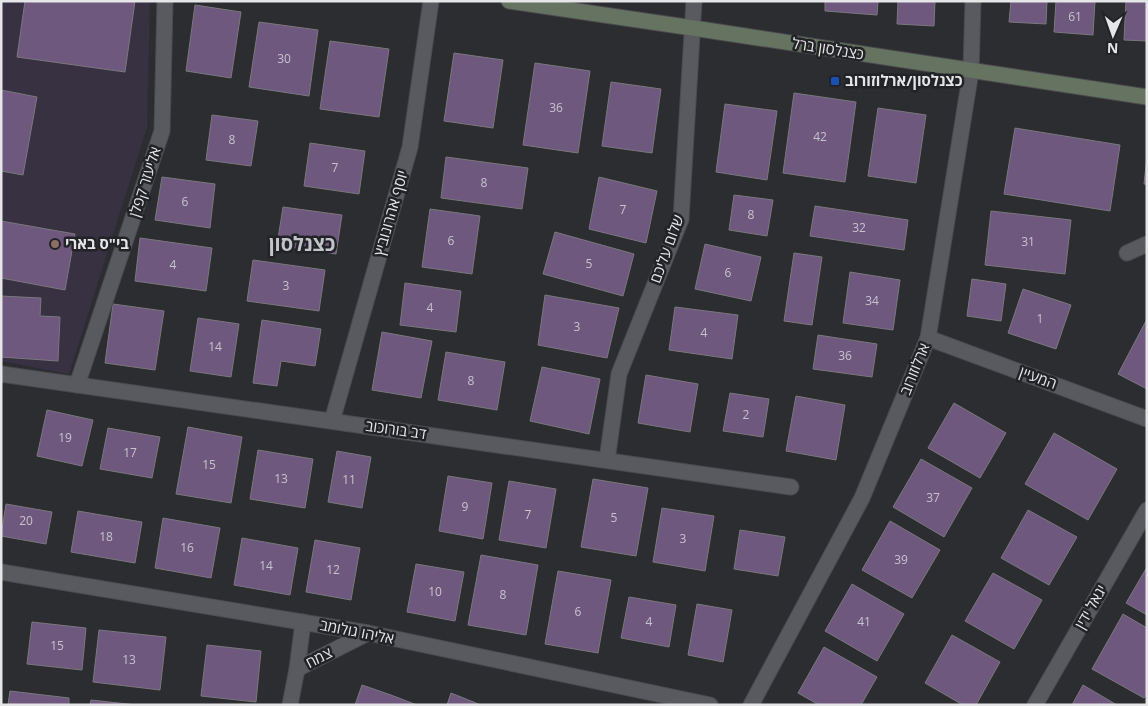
<svg xmlns="http://www.w3.org/2000/svg" width="1148" height="706" font-family="'Open Sans',Heebo,sans-serif">
<rect width="100%" height="100%" fill="#2c2d31"/>
<!-- education -->
<polygon fill="#373142" points="1,1 150,1 147,127 69,374 1,361"/>
<!-- building -->
<g fill="#6e587e" stroke="#7a787d">
<polygon points="25,1 135,1 125,72 17,57"/>
<polygon points="825,1 878,1 877,15 825,11"/>
<polygon points="898,1 935,1 934,26 897,24"/>
<polygon points="1011,1 1047,1 1046,24 1009,22"/>
<polygon points="1056,1 1095,1 1093,35 1054,32"/>
<polygon points="1126,1 1147,1 1147,41 1124,40"/>
<polygon points="195,5 241,12 231,78 186,71"/>
<polygon points="259,22 318,30 309,96 249,87"/>
<polygon points="330,41 389,49 379,117 320,109"/>
<polygon points="454,53 503,60 493,128 444,121"/>
<polygon points="535,63 590,71 578,153 523,145"/>
<polygon points="611,82 661,89 652,153 602,146"/>
<polygon points="1,90 37,97 23,175 1,171"/>
<polygon points="794,93 856,102 845,182 783,173"/>
<polygon points="725,104 777,111 767,180 716,172"/>
<polygon points="878,108 926,115 916,183 868,176"/>
<polygon points="212,115 258,121 251,166 206,160"/>
<polygon points="1015,128 1120,145 1110,211 1004,194"/>
<polygon points="310,143 365,151 359,194 304,186"/>
<polygon points="1147,156 1147,184 1144,184"/>
<polygon points="446,157 528,168 522,209 441,198"/>
<polygon points="162,177 215,184 210,228 155,220"/>
<polygon points="599,177 657,191 646,243 589,229"/>
<polygon points="734,195 773,200 767,236 729,230"/>
<polygon points="815,206 908,220 904,250 810,236"/>
<polygon points="283,207 342,215 336,254 277,245"/>
<polygon points="430,209 480,216 472,274 422,267"/>
<polygon points="991,211 1071,220 1065,274 985,265"/>
<polygon points="1,221 75,234 65,290 1,278"/>
<polygon points="555,232 634,254 623,296 543,274"/>
<polygon points="140,238 212,248 206,291 135,281"/>
<polygon points="705,244 761,257 751,301 695,289"/>
<polygon points="794,253 822,257 812,325 784,321"/>
<polygon points="253,260 325,270 319,311 247,301"/>
<polygon points="850,272 900,280 893,330 843,323"/>
<polygon points="972,279 1006,284 1001,321 967,316"/>
<polygon points="405,283 461,291 456,332 400,325"/>
<polygon points="1023,289 1071,305 1056,349 1008,333"/>
<polygon points="545,295 619,308 607,358 538,345"/>
<polygon points="1,296 41,298 40,316 60,317 58,361 1,357"/>
<polygon points="113,304 164,311 155,370 105,363"/>
<polygon points="675,307 738,315 732,359 669,350"/>
<polygon points="198,318 239,324 231,377 190,371"/>
<polygon points="1147,319 1147,389 1118,374"/>
<polygon points="262,320 321,329 315,366 281,361 277,386 253,383"/>
<polygon points="382,332 432,341 421,398 372,390"/>
<polygon points="818,335 877,344 872,377 813,369"/>
<polygon points="446,352 505,362 497,410 438,400"/>
<polygon points="542,367 600,379 589,434 530,421"/>
<polygon points="646,375 698,384 690,432 638,423"/>
<polygon points="730,393 769,399 763,437 723,431"/>
<polygon points="796,396 845,405 836,460 786,451"/>
<polygon points="954,403 1006,433 980,478 928,448"/>
<polygon points="47,410 93,420 82,466 37,456"/>
<polygon points="188,427 242,437 231,503 176,494"/>
<polygon points="108,428 160,437 152,478 100,469"/>
<polygon points="1054,433 1117,469 1088,520 1025,484"/>
<polygon points="258,450 313,459 305,508 250,499"/>
<polygon points="337,451 371,457 362,508 328,502"/>
<polygon points="921,459 972,488 944,537 893,507"/>
<polygon points="448,476 492,483 483,539 439,531"/>
<polygon points="593,479 648,488 636,556 581,547"/>
<polygon points="509,481 556,489 546,548 499,540"/>
<polygon points="6,504 52,512 46,544 1,536"/>
<polygon points="662,508 714,516 705,571 653,562"/>
<polygon points="1028,510 1077,537 1049,585 1001,558"/>
<polygon points="78,511 142,522 135,563 71,552"/>
<polygon points="163,518 220,528 211,578 155,568"/>
<polygon points="890,521 940,550 912,598 862,570"/>
<polygon points="740,530 785,537 778,576 734,569"/>
<polygon points="242,538 298,548 290,595 234,585"/>
<polygon points="315,540 360,548 351,600 306,592"/>
<polygon points="481,555 538,565 526,635 468,625"/>
<polygon points="416,564 464,572 455,621 407,612"/>
<polygon points="1147,567 1147,615 1126,603"/>
<polygon points="558,571 611,580 598,653 545,644"/>
<polygon points="993,573 1042,600 1014,649 965,621"/>
<polygon points="852,584 904,614 877,661 825,631"/>
<polygon points="629,597 676,605 669,647 621,638"/>
<polygon points="697,604 732,610 723,662 688,655"/>
<polygon points="1123,614 1147,628 1147,694 1144,698 1092,669"/>
<polygon points="32,622 86,628 82,670 27,664"/>
<polygon points="99,630 166,637 160,690 93,682"/>
<polygon points="952,635 1000,662 976,705 963,705 925,683"/>
<polygon points="207,645 261,651 256,702 201,696"/>
<polygon points="824,647 877,677 861,705 819,705 798,693"/>
<polygon points="362,685 391,695 417,705 355,705"/>
<polygon points="1083,685 1117,705 1072,705"/>
<polygon points="10,691 69,698 69,705 8,705"/>
<polygon points="451,693 481,705 447,705"/>
<polygon points="91,700 137,705 90,705"/>
</g>
<g fill="none" stroke-linecap="round" stroke-linejoin="round">
<defs>
<polyline id="lane" points="1127,253 1147,244"/>
<g id="street">
<polyline points="928,338 1147,419"/>
<polyline points="1,374 791,487"/>
<polyline points="77,385 162,131 165,1"/>
<polyline points="332,421 410,147 431,1"/>
<polyline points="607,460 619,374 681,219 694,1"/>
<polyline points="1,572 368,633 710,705"/>
<polyline points="297,669 368,633"/>
<polyline points="290,705 297,669 303,622"/>
<polyline points="751,705 862,498 928,338 971,71 973,1"/>
<polyline points="1035,705 1147,510"/>
</g>
<polyline id="secondary" points="509,1 693,28 1147,97"/>
</defs>
<!-- lane casing -->
<use href="#lane" stroke="#4b4b4f" stroke-width="17"/>
<!-- street casing -->
<use href="#street" stroke="#4b4b4f" stroke-width="17"/>
<!-- secondary casing -->
<use href="#secondary" stroke="#4b4b4f" stroke-width="17"/>
<!-- lane -->
<use href="#lane" stroke="#595a5f" stroke-width="15"/>
<!-- street -->
<use href="#street" stroke="#595a5f" stroke-width="15"/>
<!-- secondary -->
<use href="#secondary" stroke="#667361" stroke-width="15"/>
</g>
<!-- markers -->
<rect fill="#1a4fb4" stroke="#222327" stroke-width="2" x="830" y="76" width="10" height="10" rx="2.5"/>
<circle fill="#8d6e63" stroke="#222327" stroke-width="2" cx="55" cy="244" r="5"/>
<g text-anchor="middle" stroke-width="5" stroke-linejoin="round" paint-order="stroke">
<!-- number labels -->
<g font-size="12" fill="#c8c2ce">
<text x="1075" y="21">61</text>
<text x="284" y="63">30</text>
<text x="556" y="112">36</text>
<text x="820" y="141">42</text>
<text x="232" y="144">8</text>
<text x="335" y="172">7</text>
<text x="484" y="187">8</text>
<text x="185" y="206">6</text>
<text x="623" y="214">7</text>
<text x="751" y="219">8</text>
<text x="859" y="232">32</text>
<text x="451" y="245">6</text>
<text x="1028" y="246">31</text>
<text x="589" y="268">5</text>
<text x="173" y="269">4</text>
<text x="728" y="277">6</text>
<text x="286" y="290">3</text>
<text x="872" y="305">34</text>
<text x="430" y="312">4</text>
<text x="1040" y="323">1</text>
<text x="577" y="331">3</text>
<text x="704" y="337">4</text>
<text x="215" y="351">14</text>
<text x="845" y="360">36</text>
<text x="471" y="385">8</text>
<text x="746" y="419">2</text>
<text x="65" y="442">19</text>
<text x="130" y="457">17</text>
<text x="209" y="469">15</text>
<text x="281" y="483">13</text>
<text x="349" y="484">11</text>
<text x="933" y="502">37</text>
<text x="465" y="511">9</text>
<text x="528" y="519">7</text>
<text x="614" y="522">5</text>
<text x="26" y="525">20</text>
<text x="106" y="541">18</text>
<text x="683" y="543">3</text>
<text x="187" y="552">16</text>
<text x="901" y="564">39</text>
<text x="266" y="570">14</text>
<text x="333" y="574">12</text>
<text x="435" y="596">10</text>
<text x="503" y="599">8</text>
<text x="578" y="616">6</text>
<text x="649" y="626">4</text>
<text x="864" y="626">41</text>
<text x="57" y="650">15</text>
<text x="129" y="664">13</text>
</g>
<!-- street labels -->
<g font-size="15" fill="#e6e6e9" stroke="#222327">
<text transform="translate(828 49) rotate(9)" y="5">כצנלסון ברל</text>
<text transform="translate(145 182) rotate(-72)" y="5">אליעזר קפלן</text>
<text transform="translate(391 213) rotate(-74)" y="5">יוסף אהרונוביץ</text>
<text transform="translate(667 249) rotate(-70)" y="5">שלום עליכם</text>
<text transform="translate(915 369) rotate(-68)" y="5">ארלוזורוב</text>
<text transform="translate(1038 378) rotate(20)" y="5">המעיין</text>
<text transform="translate(396 430) rotate(8)" y="5">דב בורוכוב</text>
<text transform="translate(1091 607) rotate(-60)" y="5">יגאל ידין</text>
<text transform="translate(357 632) rotate(11)" y="5">אליהו גולומב</text>
<text transform="translate(319 658) rotate(-27)" y="5">צמח</text>
</g>
<!-- poi labels -->
<g font-size="15" font-weight="bold" fill="#e6e6e9" stroke="#222327" text-anchor="start">
<text x="845" y="86">כצנלסון/ארלוזורוב</text>
<text x="65" y="249">בי"ס בארי</text>
</g>
<!-- district labels -->
<g font-size="20" font-weight="bold" fill="#c3c4c9" stroke="#222327">
<text x="302" y="251">כצנלסון</text>
</g>
</g>
<!-- border -->
<rect width="1148" height="706" fill="none" stroke="#e6e6e9" stroke-width="5"/>
<!-- north arrow -->
<g transform="translate(1113 35) rotate(182)" stroke="#222327" stroke-width="4" paint-order="stroke">
<path d="M0-4L9 19L0 12L-9 19Z" fill="#e6e6e9"/>
<text y="-8" font-size="14" font-weight="bold" text-anchor="middle" fill="#e6e6e9">N</text>
</g>
</svg>
